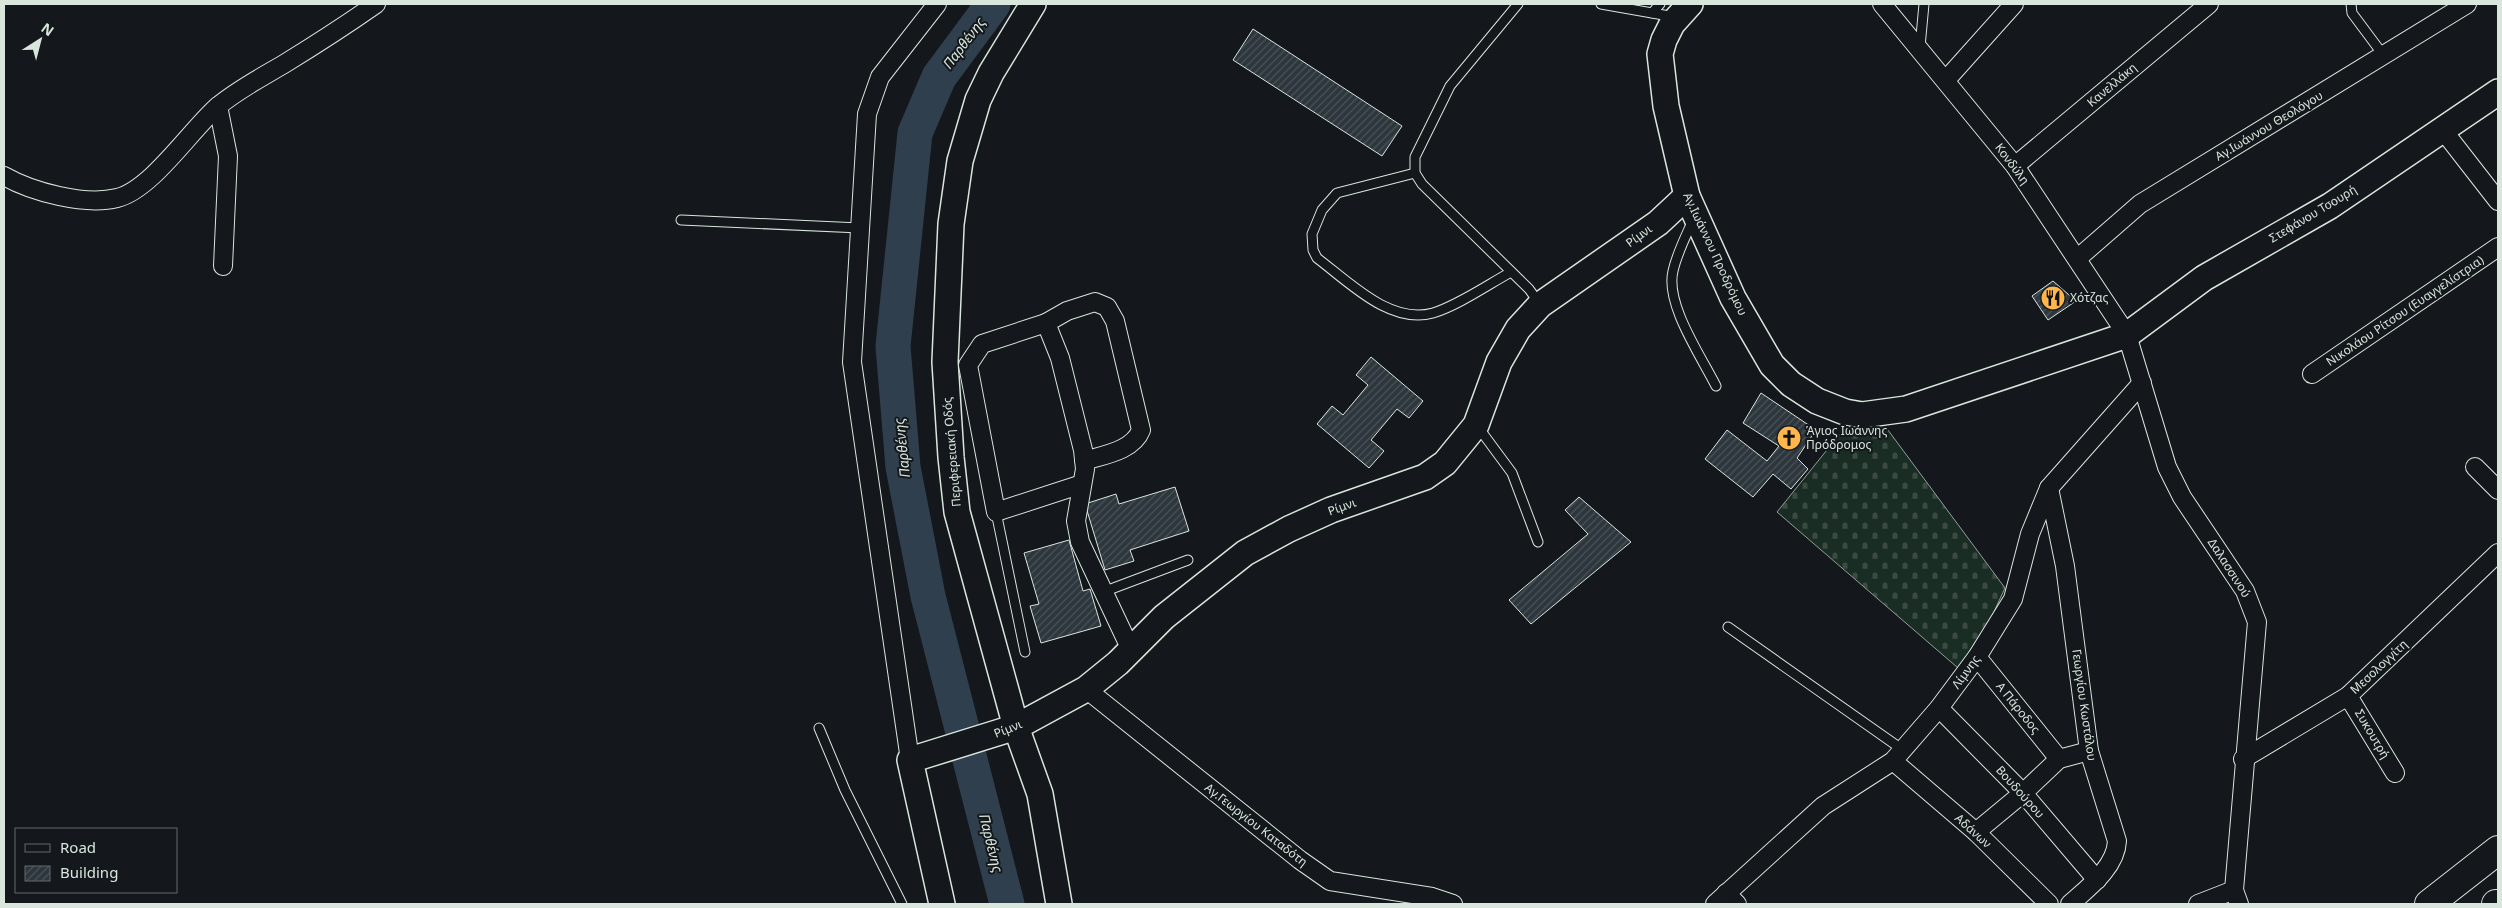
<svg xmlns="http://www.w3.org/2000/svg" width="2502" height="908" font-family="'Noto Sans',sans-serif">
<defs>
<pattern id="cemetery-stones" width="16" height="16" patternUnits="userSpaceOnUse" patternTransform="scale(1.25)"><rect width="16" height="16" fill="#1a2d24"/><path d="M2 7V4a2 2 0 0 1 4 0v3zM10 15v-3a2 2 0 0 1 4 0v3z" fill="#3b4b43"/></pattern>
<pattern id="building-hatch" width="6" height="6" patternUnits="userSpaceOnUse" patternTransform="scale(1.25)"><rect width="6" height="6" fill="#2c363c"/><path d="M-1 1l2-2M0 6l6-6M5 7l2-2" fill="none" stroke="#4a5358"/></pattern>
</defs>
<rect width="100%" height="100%" fill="#14181c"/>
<!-- cemetery -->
<polygon fill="url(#cemetery-stones)" stroke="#939e99" points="1882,422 2005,588 1965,674 1777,512 1839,435"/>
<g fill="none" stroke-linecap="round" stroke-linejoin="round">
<!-- river -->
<polyline stroke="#2f3f4d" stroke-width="35" points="993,4 939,77 915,133 893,346 903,467 928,596 1007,904"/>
</g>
<!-- building -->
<g fill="url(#building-hatch)" stroke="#d8e6dc">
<polygon points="1253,29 1402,126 1382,156 1233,60"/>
<polygon points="2053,281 2076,301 2048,320 2032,296"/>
<polygon points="1371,357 1423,401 1409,418 1397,409 1371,440 1384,451 1369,468 1317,424 1332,406 1343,415 1368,385 1356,375"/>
<polygon points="1761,393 1816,430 1797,458 1808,469 1791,489 1773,474 1753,497 1705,459 1727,430 1767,461 1779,446 1743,423"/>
<polygon points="1175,487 1189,531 1130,550 1134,561 1105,570 1085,504 1116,494 1119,504"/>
<polygon points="1579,497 1631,542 1531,624 1509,600 1588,534 1565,510"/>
<polygon points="1069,540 1083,591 1090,589 1101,626 1041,643 1030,606 1039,604 1024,553"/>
</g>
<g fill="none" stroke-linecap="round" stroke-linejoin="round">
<defs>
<g id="lane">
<polyline points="1518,4 1450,86 1415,157 1415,173 1422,184 1529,289 1539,303"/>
<polyline points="1601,4 1675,17"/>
<polyline points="2351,4 2352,13 2384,56"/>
<polyline points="1652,13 1660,4"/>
<polyline points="1920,47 1924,4"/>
<path d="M1415 173 1337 193 1322 210 1312 234 1313 250 1317 258C1349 282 1390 325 1433 313 1457 306 1489 284 1511 272"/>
<polyline points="681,220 860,228"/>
<path d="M1693 220C1686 236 1677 253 1673 271 1665 304 1701 356 1716 386"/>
<polyline points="1478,427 1512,473 1538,542"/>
<polyline points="996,512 1025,652"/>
<polyline points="1103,592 1188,560"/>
<polyline points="1728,627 1903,750"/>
<polyline points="819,728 845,790 902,904"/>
</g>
<g id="street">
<polyline points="1882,4 2015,166 2127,335 2167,467 2182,497 2245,591 2257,622 2234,890 2239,904"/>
<polyline points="1946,80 2014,4"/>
<polyline points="218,106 228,156 223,266"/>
<polyline points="2442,129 2498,201"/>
<polyline points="2015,166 2209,4"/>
<path d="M4 176C32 192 85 206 117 198 151 190 190 131 217 107 237 90 262 77 284 64 315 45 346 25 376 4"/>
<polyline points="2078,258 2140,204 2467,4"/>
<polyline points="1046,323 982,344 968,365 996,512 1082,484"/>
<polyline points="2312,374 2498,247"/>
<path d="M1084 461C1103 455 1133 451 1141 430L1115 321 1107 307 1095 302 1067 311 1046 323 1060 358 1083 450 1085 469 1076 521 1080 542 1131 650"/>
<polyline points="2475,467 2498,490"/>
<path d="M2049 488 2065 566 2089 751 2117 841C2116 867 2088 888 2070 904"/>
<polyline points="1977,657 2059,759"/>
<polyline points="1086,689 1300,860 1330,881 1432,897 1453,904"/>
<polyline points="2348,696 2395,773"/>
<polyline points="1939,708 2023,793 2097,880"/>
<polyline points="2243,759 2348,696 2498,553"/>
<polyline points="910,760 852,362 867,114 880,77 937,4"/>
<polyline points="1893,761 1976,832 2049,904"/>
<polyline points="1976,832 2023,793 2059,759 2089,751"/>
<polyline points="1726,893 1737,904"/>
<polyline points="1715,904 1823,806 1893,761 1939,708 1977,657 2013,599 2030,534 2049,488 2142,383"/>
<polyline points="2198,904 2234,890"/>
</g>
<g id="secondary">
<polyline points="1033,4 991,73 978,100 960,161 951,224 945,362 951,457 957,512 1016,727 1040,794 1059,904"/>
<polyline points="1690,4 1672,24 1664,40 1660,54 1666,106 1687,196 1733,298 1772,365 1791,384 1817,401 1845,412 1862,415 1906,409 2127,335 2204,278 2330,206 2498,92"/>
<polyline points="942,904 910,760 1016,727 1086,689 1118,663 1164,617 1245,553 1289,529 1331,510 1425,477 1445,463 1476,425 1499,362 1518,329 1540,305 1658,223 1687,196"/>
</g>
<g id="primary">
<polyline points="2429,904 2498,850"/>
<polyline points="2496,904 2498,904"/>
</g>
</defs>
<!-- lane casing -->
<use href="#lane" stroke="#d8e6dc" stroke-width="11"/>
<!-- street casing -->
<use href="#street" stroke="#d8e6dc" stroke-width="20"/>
<!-- secondary casing -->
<use href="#secondary" stroke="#d8e6dc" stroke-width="28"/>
<!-- primary casing -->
<use href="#primary" stroke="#d8e6dc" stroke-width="30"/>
<!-- lane -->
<use href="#lane" stroke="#14181c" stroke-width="9"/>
<!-- street -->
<use href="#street" stroke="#14181c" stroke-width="18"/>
<!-- secondary -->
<use href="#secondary" stroke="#14181c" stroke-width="25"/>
<!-- primary -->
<use href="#primary" stroke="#14181c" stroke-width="28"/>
</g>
<!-- icons -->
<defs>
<symbol id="restaurant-disc" viewBox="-11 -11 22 22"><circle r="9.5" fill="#ffb74d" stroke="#14181c"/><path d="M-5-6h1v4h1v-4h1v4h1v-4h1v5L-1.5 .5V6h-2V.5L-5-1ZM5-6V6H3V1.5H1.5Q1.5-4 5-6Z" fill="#111"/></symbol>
<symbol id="church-disc" viewBox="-11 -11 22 22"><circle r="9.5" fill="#ffb74d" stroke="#14181c"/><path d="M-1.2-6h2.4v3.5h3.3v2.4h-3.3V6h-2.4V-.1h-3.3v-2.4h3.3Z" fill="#111"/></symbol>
</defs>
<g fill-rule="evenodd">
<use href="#restaurant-disc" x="2039" y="284" width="28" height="28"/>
<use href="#church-disc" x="1775" y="424" width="28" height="28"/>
</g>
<g text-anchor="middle" stroke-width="4" stroke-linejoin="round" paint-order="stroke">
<!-- street labels -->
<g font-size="12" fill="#d8e6dc" stroke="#14181c">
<text transform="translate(2112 85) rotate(-40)" y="4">Κανελλάκη</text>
<text transform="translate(2269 126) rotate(-31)" y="4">Αγ.Ιωάννου Θεολόγου</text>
<text transform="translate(2012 164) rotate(53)" y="4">Κονδύλη</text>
<text transform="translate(2313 214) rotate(-31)" y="4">Στεφάνου Τσουρή</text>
<text transform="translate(1639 236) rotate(-36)" y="4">Ρίμνι</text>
<text transform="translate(1715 254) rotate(65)" y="4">Αγ.Ιωάννου Προδρόμου</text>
<text transform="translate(2405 311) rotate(-34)" y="4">Νικολάου Ρίτσου (Ευαγγελίστρια)</text>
<text transform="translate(952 452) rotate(-95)" y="4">Περιφερειακή Οδός</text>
<text transform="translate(1342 507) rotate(-20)" y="4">Ρίμνι</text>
<text transform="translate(2229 568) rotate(57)" y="4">Δαλασσινού</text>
<text transform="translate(2379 667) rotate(-43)" y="4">Μεσολογγίτη</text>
<text transform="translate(1966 672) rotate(-54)" y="4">Λίμνης</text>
<text transform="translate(2084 705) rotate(82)" y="4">Γεωργίου Κωστάλου</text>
<text transform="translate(2018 708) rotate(51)" y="4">Α Πάροδος</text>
<text transform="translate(1008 729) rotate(-22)" y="4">Ρίμνι</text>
<text transform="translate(2372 734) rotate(59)" y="4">Συκουτρή</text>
<text transform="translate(2020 792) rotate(48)" y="4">Βουδούρου</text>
<text transform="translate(1256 825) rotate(38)" y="4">Αγ.Γεωργίου Καταδότη</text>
<text transform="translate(1973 831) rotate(42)" y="4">Αδάνων</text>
</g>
<!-- poi labels -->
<g font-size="12" fill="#d8e6dc" stroke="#14181c" text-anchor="start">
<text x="2070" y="302">Χότζας</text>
<text x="1806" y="435">Άγιος Ιωάννης<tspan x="1806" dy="14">Πρόδρομος</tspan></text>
</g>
<!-- water labels -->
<g font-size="14" font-style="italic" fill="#d8e6dc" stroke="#14181c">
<text transform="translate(964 43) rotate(-53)" y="5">Παρθένης</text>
<text transform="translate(902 448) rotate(-96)" y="5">Παρθένης</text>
<text transform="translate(991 843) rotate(76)" y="5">Παρθένης</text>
</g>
</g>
<!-- border -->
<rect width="2502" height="908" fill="none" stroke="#d8e6dc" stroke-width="10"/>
<!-- legend -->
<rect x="15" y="828" width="162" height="65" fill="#14181c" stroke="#626a69"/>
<rect x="25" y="844" width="25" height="8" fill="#14181c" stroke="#626a69"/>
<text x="60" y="853" font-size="15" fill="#d8e6dc">Road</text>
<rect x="25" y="866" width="25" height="15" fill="url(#building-hatch)" stroke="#626a69"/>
<text x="60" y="878" font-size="15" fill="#d8e6dc">Building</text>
<!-- north arrow -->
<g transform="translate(40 40) rotate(36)" stroke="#14181c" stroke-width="4" paint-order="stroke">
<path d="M0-4L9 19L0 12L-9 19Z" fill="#d8e6dc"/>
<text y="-8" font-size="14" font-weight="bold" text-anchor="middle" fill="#d8e6dc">N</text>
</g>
</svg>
